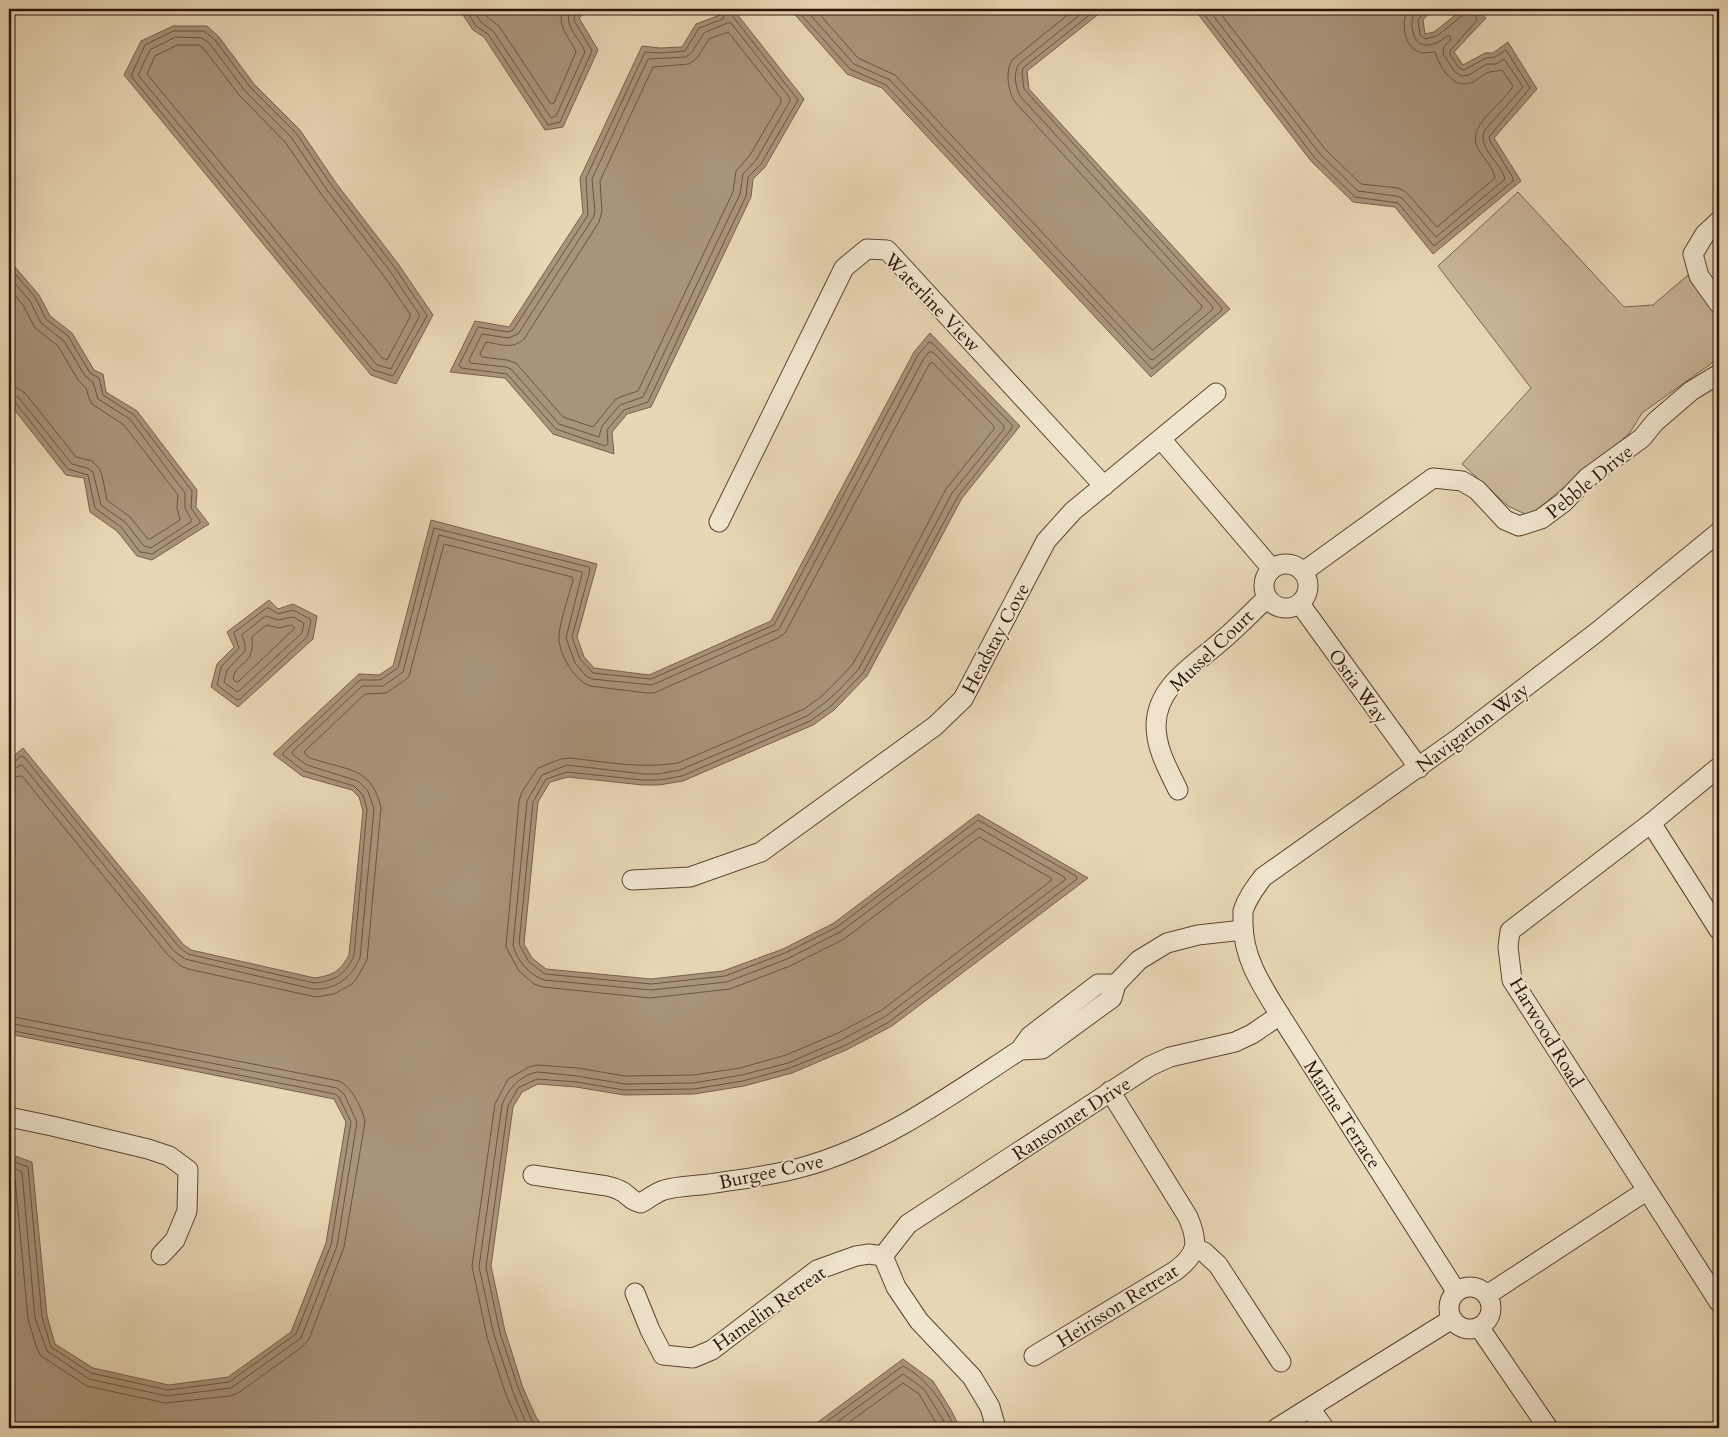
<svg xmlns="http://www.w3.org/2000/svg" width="1728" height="1437" font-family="Cardo,serif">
<rect width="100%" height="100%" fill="#e8d7b5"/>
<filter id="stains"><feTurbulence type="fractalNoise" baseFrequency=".004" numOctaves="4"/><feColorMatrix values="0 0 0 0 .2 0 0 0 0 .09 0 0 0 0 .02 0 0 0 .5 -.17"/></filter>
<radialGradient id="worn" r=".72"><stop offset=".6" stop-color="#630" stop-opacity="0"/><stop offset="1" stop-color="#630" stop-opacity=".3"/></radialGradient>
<!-- green -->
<polygon fill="#c8b698" stroke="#7a6450" points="1518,192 1624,307 1653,305 1688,275 1719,321 1719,358 1642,413 1629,434 1529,516 1508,506 1462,464 1531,388 1438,266"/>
<!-- water -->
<g fill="#a8947a" stroke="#77604c">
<polygon points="459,9 589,9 579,18 598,50 563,127 545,130 484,37 473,30"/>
<polygon points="717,9 733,9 804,99 765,167 753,179 751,197 651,407 627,414 612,432 614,454 553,434 505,378 450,372 475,321 509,327 583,213 580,178 642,46 660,48 682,47 696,24 720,15"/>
<polygon points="790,9 1105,9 1027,71 1029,89 1230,309 1151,377 882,88 847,74"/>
<polygon points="1194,9 1433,9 1423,20 1425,34 1434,32 1463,9 1476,9 1486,18 1454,52 1463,65 1485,53 1493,53 1508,42 1537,89 1494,138 1521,181 1433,254 1395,207 1353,202 1311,161"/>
<polygon points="173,26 207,26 219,37 254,84 300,130 336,183 399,265 433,315 396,384 371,375 124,75 141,41"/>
<polygon points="9,260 39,295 50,316 72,333 94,370 103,374 106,392 137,411 197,490 196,507 209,524 152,560 137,556 117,531 90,512 84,478 66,475 9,403"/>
<path d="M930 333 1020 426 962 498 867 676 834 710 813 725 683 781 659 785H643L568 777 550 782 538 802 524 944 532 958 546 969 651 979 723 971 783 949 834 923 978 814 1088 878 892 1026 846 1050 792 1073 744 1086 694 1094 624 1095 576 1087 538 1084 522 1092 513 1107 491 1266 505 1331 523 1388 536 1417 544 1428H9V1154L32 1162 47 1316 55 1344 93 1368 169 1385 228 1377 291 1332 326 1243 346 1122 334 1099 9 1034V760L23 748 183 944 191 950 315 978C334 975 340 971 349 955L363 811 359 797 352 790 302 776 273 754 359 674 379 675 393 666 431 520 597 564 577 637 584 657 594 668 649 675 771 621 914 352Z"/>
<polygon points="269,600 278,609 293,604 317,616 313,639 238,707 211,687 217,664 234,647 227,632"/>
<polygon points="903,1359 933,1381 951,1410 960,1428 810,1428"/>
</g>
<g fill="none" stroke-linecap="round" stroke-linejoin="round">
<!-- shore -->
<g stroke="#6a5441" stroke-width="1">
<polyline points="465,9 476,26 488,34 548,125 560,122 592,51 574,20 575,15 582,9"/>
<path d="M472 9 481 22 493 31 551 118 556 116 585 52C580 38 560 23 572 9"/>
<path d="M481 9 486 16 499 26 551 104 554 103 576 52C570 38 556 26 563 9"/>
<polyline points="723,9 724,14 723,19 699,28 685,51 660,53 645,52 586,178 588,215 513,330 508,332 478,327 459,365 461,368 507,374 556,429 605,446 608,444 607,430 624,410 648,402 746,196 748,177 761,164 798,100 731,14 730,9"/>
<polyline points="796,9 850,69 886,85 1152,369 1221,311 1222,308 1024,89 1022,73 1023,68 1097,9"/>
<path d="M805 9 854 64 890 80 1150 359 1153 360 1212 310 1213 307 1021 97C1015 88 1013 72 1019 64L1087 9"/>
<path d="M815 9 858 58 895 75 1151 349 1153 350 1201 309 1202 306 1015 102C1008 91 1005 72 1012 60L1075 9"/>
<polyline points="1200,9 1315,158 1355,197 1398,203 1434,246 1513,181 1513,178 1490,141 1489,137 1530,88 1506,50 1495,57 1486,58 1464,70 1459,68 1450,55 1450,51 1477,20 1473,9"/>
<path d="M1208 9 1320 154 1358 191 1396 196 1402 198 1436 237 1505 179C1502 164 1476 147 1485 130L1523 87 1504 59 1496 64H1487L1469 75 1462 76 1455 72 1443 54 1444 47 1451 39 1450 36H1447C1432 48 1415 51 1412 27 1412 19 1412 15 1418 9"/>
<path d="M1217 9 1325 149 1361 184 1398 188 1406 192 1437 227 1495 178C1493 165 1480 156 1476 144 1470 123 1505 102 1513 86L1502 70C1498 71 1494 71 1490 72 1484 73 1479 79 1473 82 1453 91 1440 67 1435 52 1430 52 1424 54 1419 52 1403 46 1401 21 1408 9"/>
<polyline points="1426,9 1418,20 1420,35 1425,39 1437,36 1463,15 1465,9"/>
<polygon points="728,23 731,23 790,98 790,101 756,160 743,174 740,194 643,397 620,405 602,426 599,437 559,424 511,369 506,367 470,363 469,360 482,334 508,338 518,334 593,218 595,212 592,179 648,59 686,57 692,52 704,33"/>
<polygon points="174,31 204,31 215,40 250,87 296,133 332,186 395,268 426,314 427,316 393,376 373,370 131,76 145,45"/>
<path d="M726 33H729L781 99V102L750 155 736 171 733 192 638 391 620 397 615 400 593 427 563 417 516 363 507 360 482 357 480 354 486 342C500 344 512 350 524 339L599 222 602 211 600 181 653 67 689 64 697 58 709 39Z"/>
<polygon points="176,37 202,38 210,44 245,91 291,137 327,190 390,271 419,314 419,317 391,369 377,365 138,75 150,50"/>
<polygon points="178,45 199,45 204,49 240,96 285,142 321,194 384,276 410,314 410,317 387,360 382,358 147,74 155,56"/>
<polyline points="9,267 35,297 46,319 68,336 90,373 99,378 103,395 134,415 192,491 191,508 200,521 200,523 152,554 140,552 121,527 95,508 88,475 68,469 15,402 9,400"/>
<polyline points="9,277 30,301 41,323 64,341 85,376 93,382 98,399 130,419 185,493 185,508 191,519 191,522 151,548 144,546 125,522 101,505 93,472 87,468 72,464 19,398 14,395 9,394"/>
<polyline points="9,288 23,305 35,328 58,346 78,380 86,388 89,398 92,404 124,425 178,495 177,508 180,520 150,539 148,539 130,517 107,500 102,475 99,468 92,461 76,457 25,393 17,388 9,386"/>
<polygon points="267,608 269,608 278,614 293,610 310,619 311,621 307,637 240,699 237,700 217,685 221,667 239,648 234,633"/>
<polygon points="266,616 278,620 293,617 304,623 302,633 239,691 237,692 224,682 227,670 245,651 245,645 242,635"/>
<path d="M267 625 278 628 291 625 295 628 239 681 236 682 233 679C236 660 255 668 252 637Z"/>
<path d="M9 764 13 763 21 756 24 757 179 947 188 954 314 983C335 981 345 975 354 956L367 809 363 795 354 786 304 771 283 755V753L360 680H380L398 668 434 528 589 567 590 570 572 637 580 659 593 673 651 679 774 625 918 355 929 342 932 343 1012 425V428L958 496 863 673 831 706 810 721 682 776 659 780H643L567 772 546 779 533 802 519 944 529 962 545 974 651 984 725 976 785 953 837 927 978 820 1076 876 1077 879 889 1022 844 1046 790 1068 743 1081 694 1089 624 1090 577 1082 537 1079 518 1088 508 1106 486 1267 500 1333 519 1390 531 1419 538 1428"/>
<path d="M9 770 14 769 21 765 23 766 174 951 185 959 313 989C336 990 351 978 360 958L374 809 368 791 358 781 307 765 293 755 292 752 362 686H383L403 672 439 535 582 572V574L566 638 575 663 586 676 592 679 652 685 779 629 924 358 929 352H933L1004 426V429L952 493 868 652 858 670 840 689 827 701 807 716 680 770 658 774H644L567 765 542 775 527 801 513 945C516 959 529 975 544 980L651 990 727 982 787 959 840 932 979 828 1064 877 1066 879 886 1016 841 1040 788 1063 742 1075 693 1083 625 1084 577 1076 538 1072C520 1075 508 1089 502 1105L479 1267 494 1335 513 1392 525 1421 530 1428"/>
<path d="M9 777 22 776 168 955 181 966 188 969 316 997 334 994 352 984 357 978 367 960 381 808C372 770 353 771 320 761 313 759 307 758 304 752L365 694 386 693 404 681 409 676 444 544 572 577 573 580C569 596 560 620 559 636 558 653 574 680 590 686L647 693H654L778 638 785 633 930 363H933L994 426V429L946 489 862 648 852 665 834 684 822 696 804 709 678 763C642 769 606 762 570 758L561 759 538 768 522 792 519 801 506 947 519 971 534 984 543 987 650 998 730 989 790 966 844 939 979 837 1051 878 1052 880 882 1010 838 1033 786 1055 740 1068 693 1075 625 1076 578 1068 537 1065 529 1067 508 1079 495 1104 472 1266 487 1337 506 1395 521 1428"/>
<path d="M9 1016 339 1081C351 1086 363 1109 365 1122L344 1247 309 1339 302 1347 238 1393 230 1396 165 1403 87 1386 41 1356 37 1349 28 1319 15 1178 9 1174"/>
<polyline points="9,1023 337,1088 344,1094 357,1122 337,1246 301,1338 231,1388 167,1396 89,1379 47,1351 35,1318 22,1172 9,1166"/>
<polyline points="9,1030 335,1094 339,1097 351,1122 331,1245 296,1334 229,1382 168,1390 91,1373 51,1347 42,1317 28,1167 9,1160"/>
<path d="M818 1428 903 1366C929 1380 942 1402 955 1428"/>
<polyline points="829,1428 903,1374 924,1389 948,1428"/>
<polyline points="841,1428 903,1383 919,1394 939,1428"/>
</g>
<defs>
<g id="minor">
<polyline points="1719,221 1705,234 1693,254 1699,276 1719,304"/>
<polyline points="1161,439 1272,569"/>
<polyline points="719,522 844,268 867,249 887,250 1104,486"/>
<circle cx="1286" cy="586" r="22"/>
<polyline points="1303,572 1433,478 1462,481 1477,490 1505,520 1519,526 1541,519 1564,502 1587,478 1642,438 1655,422 1691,391 1719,374"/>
<polyline points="1300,604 1419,768"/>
<path d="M1178 790C1168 769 1156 749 1156 725 1157 686 1193 666 1219 643 1236 629 1251 613 1267 598"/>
<polyline points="1651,823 1719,930"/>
<polyline points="632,880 690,877 761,852 935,726 963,699 1046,541 1073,511 1216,393"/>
<polyline points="1020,1050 1042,1049 1112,998 1116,984 1139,960 1167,943 1198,935 1243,930"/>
<polyline points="9,1117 52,1126 148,1149 169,1156 188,1170 187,1211 175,1240 161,1255"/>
<path d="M533 1175 607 1186C612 1187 618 1189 623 1192 629 1196 632 1202 641 1203 648 1199 655 1193 664 1190 678 1186 694 1186 709 1184 741 1179 772 1176 803 1167 883 1145 951 1095 1020 1050L1030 1036 1098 984H1116"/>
<polyline points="1195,1248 1204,1252 1218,1265 1281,1362"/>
<polyline points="883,1256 908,1224 1150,1066 1170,1057 1235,1042 1252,1034 1280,1015"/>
<polyline points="883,1256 896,1287 919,1321 972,1377 990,1407 996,1428"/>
<circle cx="1470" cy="1308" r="21"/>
<path d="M1456 1291 1280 1015C1262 986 1243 958 1243 923 1243 919 1243 915 1243 911 1247 898 1255 888 1263 877L1459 738 1597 632 1719 532"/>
<polyline points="635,1293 650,1330 663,1355 693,1358 712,1350 817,1270 856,1256 869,1254 883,1256"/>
<polyline points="1487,1295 1646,1191"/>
<polyline points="1719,1302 1512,980 1508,947 1510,931 1651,823 1719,767"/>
<polyline points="1479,1327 1548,1428"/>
<path d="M1034 1356 1175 1271C1198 1254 1199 1243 1188 1217L1110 1091"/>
<polyline points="1310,1408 1324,1428"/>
<polyline points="1277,1428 1452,1319"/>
</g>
</defs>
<!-- minor casing -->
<use href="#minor" stroke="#5c4433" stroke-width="21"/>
<!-- minor -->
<use href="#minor" stroke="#f0e5cf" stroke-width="19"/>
</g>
<g text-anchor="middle" stroke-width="4" stroke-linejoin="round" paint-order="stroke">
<!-- street labels -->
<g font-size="19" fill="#2d1308" stroke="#f0e5cf">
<text transform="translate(933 302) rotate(46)" y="7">Waterline View</text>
<text transform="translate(1589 481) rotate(-39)" y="7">Pebble Drive</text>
<text transform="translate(995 638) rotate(-62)" y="7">Headstay Cove</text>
<text transform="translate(1211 650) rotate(-44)" y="7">Mussel Court</text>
<text transform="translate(1359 686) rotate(54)" y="7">Ostia Way</text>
<text transform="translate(1472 727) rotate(-37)" y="7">Navigation Way</text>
<text transform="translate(1547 1032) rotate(59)" y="7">Harwood Road</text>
<text transform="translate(1343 1114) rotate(57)" y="7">Marine Terrace</text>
<text transform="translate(1071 1118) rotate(-33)" y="7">Ransonnet Drive</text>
<text transform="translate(771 1171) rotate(-12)" y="7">Burgee Cove</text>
<text transform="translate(1117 1305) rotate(-32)" y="7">Heirisson Retreat</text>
<text transform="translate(769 1308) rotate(-35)" y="7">Hamelin Retreat</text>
</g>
</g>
<!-- margin -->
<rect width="1728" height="1437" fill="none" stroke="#e8d7b5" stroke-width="30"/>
<rect x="10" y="10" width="1708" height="1417" fill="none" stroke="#2d1308" stroke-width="2.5"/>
<rect x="15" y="15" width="1698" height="1407" fill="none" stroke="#2d1308"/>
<rect width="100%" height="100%" filter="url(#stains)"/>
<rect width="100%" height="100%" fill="url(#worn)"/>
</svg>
